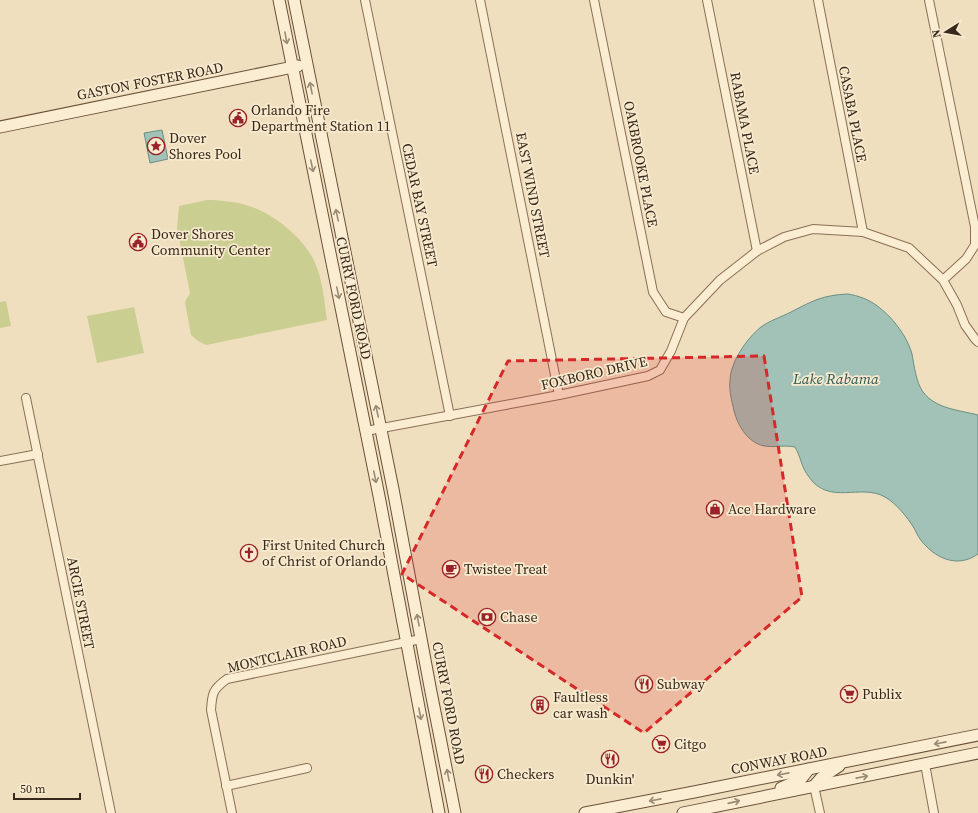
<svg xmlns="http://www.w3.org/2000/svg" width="978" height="813" font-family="'Source Serif 4',serif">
<rect width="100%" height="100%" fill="#f0dfbe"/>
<!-- green -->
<g fill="#cace91">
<path d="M207 200C222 200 238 202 252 207 275 215 306 240 315 263 323 281 324 301 327 320L206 345 198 341 191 335 185 302 190 293 177 228 179 206Z"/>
<polygon points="6,301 11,326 0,328 0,302"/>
<polygon points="134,307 144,353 97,363 87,316"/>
</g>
<!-- water -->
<g fill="#a2c1b7" stroke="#688f84">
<polygon points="162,130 168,159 150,163 144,133"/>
<path d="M848 294C853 295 858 296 863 298 884 306 906 332 912 354 914 365 916 382 923 392 936 409 959 410 978 415V554C957 569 934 558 920 539 918 536 916 532 914 528 907 517 897 504 885 497 861 483 829 506 809 477 801 467 801 457 795 447 782 444 768 450 756 443 743 436 735 419 733 406 731 398 729 389 730 381 730 363 746 339 761 327 769 321 781 317 791 312 812 301 823 295 848 294Z"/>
</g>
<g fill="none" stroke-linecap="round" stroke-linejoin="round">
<defs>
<g id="street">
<polyline points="365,0 450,416"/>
<polyline points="480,0 559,395"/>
<polyline points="594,0 653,292 666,312 684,318"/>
<polyline points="707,0 757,251"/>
<polyline points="818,0 863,232"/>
<polyline points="929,0 975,227 975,245 966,259 943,280"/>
<polyline points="26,398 111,813"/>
<polyline points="366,431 559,395 648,376 660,370 671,351 684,318 720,280 757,251 784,237 813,229 863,232 909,248 943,280 957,305 965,325 975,339 978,342"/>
<polyline points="0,461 38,454"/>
<polyline points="925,764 934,813"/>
<polyline points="226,786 307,768"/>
<polyline points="814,786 820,813"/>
<path d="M232 813 211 710C212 693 213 689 227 679L421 639"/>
</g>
<g id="secondary">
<polyline points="279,0 379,496 439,813"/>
<polyline points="294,0 393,489 431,692 455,813"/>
<polyline points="0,127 298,66"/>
<polyline points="814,786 821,778 839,766"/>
<polyline points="781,788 801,779 809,769"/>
<polyline points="585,813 694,792 978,735"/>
<polyline points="683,813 978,753"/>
</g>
</defs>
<!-- street casing -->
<use href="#street" stroke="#896f56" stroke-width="10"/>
<!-- secondary casing -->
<use href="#secondary" stroke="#6b5039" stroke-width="13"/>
<!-- street -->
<use href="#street" stroke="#fbedd1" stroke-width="8"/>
<!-- secondary -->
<use href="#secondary" stroke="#fbedd1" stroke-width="11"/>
</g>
<!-- one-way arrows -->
<defs><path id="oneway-shaft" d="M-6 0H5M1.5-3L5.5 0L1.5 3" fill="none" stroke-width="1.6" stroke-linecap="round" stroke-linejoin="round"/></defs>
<g stroke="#9a8a76">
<use href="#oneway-shaft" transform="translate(286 38) rotate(79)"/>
<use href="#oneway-shaft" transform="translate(311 88) rotate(-101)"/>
<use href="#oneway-shaft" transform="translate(312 166) rotate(78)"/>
<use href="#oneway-shaft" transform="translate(337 215) rotate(-102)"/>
<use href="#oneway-shaft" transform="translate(338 293) rotate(78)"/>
<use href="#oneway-shaft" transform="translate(377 411) rotate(-102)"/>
<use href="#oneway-shaft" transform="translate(375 477) rotate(78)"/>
<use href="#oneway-shaft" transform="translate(418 620) rotate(-101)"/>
<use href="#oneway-shaft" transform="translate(420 714) rotate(79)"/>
<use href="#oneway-shaft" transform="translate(940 743) rotate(169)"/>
<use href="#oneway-shaft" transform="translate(783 774) rotate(169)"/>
<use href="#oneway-shaft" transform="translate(448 775) rotate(-101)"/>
<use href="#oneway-shaft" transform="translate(862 777) rotate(-11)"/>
<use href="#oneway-shaft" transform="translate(655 800) rotate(169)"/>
<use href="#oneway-shaft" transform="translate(734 802) rotate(-13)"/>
</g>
<!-- marked area -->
<path fill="#d62828" fill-opacity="0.2" stroke="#d62828" stroke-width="3" stroke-dasharray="8 5" stroke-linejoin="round" d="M764 356 802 597 644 733 402 574 508 361Z"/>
<!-- icons -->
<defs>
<symbol id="civic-ring" viewBox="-11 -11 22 22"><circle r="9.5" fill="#f7eace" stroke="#9b2228" stroke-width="1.5"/><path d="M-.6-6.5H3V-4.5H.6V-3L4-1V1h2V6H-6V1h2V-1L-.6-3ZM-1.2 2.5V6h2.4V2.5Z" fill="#9b2228"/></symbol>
<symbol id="sight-ring" viewBox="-11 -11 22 22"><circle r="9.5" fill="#f7eace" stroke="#9b2228" stroke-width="1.5"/><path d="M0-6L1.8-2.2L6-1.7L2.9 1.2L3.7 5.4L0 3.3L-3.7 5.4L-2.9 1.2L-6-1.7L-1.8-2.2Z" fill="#9b2228"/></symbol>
<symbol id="shop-ring" viewBox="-11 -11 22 22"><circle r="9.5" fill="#f7eace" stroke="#9b2228" stroke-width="1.5"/><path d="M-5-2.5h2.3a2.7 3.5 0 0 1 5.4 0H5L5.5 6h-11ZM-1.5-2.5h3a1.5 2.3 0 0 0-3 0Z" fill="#9b2228"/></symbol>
<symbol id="church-ring" viewBox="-11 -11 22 22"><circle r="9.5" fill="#f7eace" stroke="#9b2228" stroke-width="1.5"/><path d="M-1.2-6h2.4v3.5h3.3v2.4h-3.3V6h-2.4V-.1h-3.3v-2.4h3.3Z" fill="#9b2228"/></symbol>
<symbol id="cafe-ring" viewBox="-11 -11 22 22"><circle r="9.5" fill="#f7eace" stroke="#9b2228" stroke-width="1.5"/><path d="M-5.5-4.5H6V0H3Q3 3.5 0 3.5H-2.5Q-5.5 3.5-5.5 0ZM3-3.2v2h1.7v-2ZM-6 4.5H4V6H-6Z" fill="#9b2228"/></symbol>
<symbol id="bank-ring" viewBox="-11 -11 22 22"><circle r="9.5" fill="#f7eace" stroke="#9b2228" stroke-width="1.5"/><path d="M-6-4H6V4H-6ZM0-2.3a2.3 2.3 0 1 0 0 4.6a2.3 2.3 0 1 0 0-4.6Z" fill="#9b2228"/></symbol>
<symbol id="restaurant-ring" viewBox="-11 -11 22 22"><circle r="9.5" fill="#f7eace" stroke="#9b2228" stroke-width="1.5"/><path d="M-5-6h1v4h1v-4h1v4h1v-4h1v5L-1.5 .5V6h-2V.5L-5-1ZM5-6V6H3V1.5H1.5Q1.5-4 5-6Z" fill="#9b2228"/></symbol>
<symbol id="supermarket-ring" viewBox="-11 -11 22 22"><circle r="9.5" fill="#f7eace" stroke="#9b2228" stroke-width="1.5"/><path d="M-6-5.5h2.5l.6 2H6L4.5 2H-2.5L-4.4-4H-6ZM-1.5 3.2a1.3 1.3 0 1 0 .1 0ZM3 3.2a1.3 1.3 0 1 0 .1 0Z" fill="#9b2228"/></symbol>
<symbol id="building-ring" viewBox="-11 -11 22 22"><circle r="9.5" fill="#f7eace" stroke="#9b2228" stroke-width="1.5"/><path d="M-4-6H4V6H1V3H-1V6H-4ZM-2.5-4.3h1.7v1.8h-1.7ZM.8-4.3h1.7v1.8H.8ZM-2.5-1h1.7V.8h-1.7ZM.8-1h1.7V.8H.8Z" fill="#9b2228"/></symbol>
</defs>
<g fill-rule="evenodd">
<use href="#civic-ring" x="228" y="108" width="20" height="20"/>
<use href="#sight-ring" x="146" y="136" width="20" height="20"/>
<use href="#civic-ring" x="128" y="232" width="20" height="20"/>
<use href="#shop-ring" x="705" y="499" width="20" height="20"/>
<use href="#church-ring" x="239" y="543" width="20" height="20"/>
<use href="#cafe-ring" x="441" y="559" width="20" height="20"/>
<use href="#bank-ring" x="477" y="607" width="20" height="20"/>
<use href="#restaurant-ring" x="634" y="674" width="20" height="20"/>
<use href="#supermarket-ring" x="839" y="684" width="20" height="20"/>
<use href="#building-ring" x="530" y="695" width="20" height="20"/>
<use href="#supermarket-ring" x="651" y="734" width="20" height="20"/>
<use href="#restaurant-ring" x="600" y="749" width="20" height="20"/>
<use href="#restaurant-ring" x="474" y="764" width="20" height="20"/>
</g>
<g text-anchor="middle" stroke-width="3.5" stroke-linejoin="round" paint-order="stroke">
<!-- street labels -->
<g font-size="14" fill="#38281b" stroke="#f7eace">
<text transform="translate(150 81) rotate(-11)" y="5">GASTON FOSTER ROAD</text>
<text transform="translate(853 114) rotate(79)" y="5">CASABA PLACE</text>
<text transform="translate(745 123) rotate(79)" y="5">RABAMA PLACE</text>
<text transform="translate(641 164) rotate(79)" y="5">OAKBROOKE PLACE</text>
<text transform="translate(533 195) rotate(79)" y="5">EAST WIND STREET</text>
<text transform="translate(420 205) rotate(78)" y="5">CEDAR BAY STREET</text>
<text transform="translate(354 298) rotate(78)" y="5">CURRY FORD ROAD</text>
<text transform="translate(594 373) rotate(-13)" y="5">FOXBORO DRIVE</text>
<text transform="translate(81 603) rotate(79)" y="5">ARCIE STREET</text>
<text transform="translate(287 654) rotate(-13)" y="5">MONTCLAIR ROAD</text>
<text transform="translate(449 703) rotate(79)" y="5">CURRY FORD ROAD</text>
<text transform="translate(779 760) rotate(-11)" y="5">CONWAY ROAD</text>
</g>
<!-- poi labels -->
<g font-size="14" fill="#38281b" stroke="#f7eace" text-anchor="start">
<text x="251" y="115">Orlando Fire<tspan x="251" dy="16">Department Station 11</tspan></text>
<text x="169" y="143">Dover<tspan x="169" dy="16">Shores Pool</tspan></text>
<text x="151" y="239">Dover Shores<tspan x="151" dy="16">Community Center</tspan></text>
<text x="728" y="514">Ace Hardware</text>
<text x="262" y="550">First United Church<tspan x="262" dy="16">of Christ of Orlando</tspan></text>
<text x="464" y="574">Twistee Treat</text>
<text x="500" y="622">Chase</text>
<text x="657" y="689">Subway</text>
<text x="862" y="699">Publix</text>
<text x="553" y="702">Faultless<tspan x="553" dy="16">car wash</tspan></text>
<text x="674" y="749">Citgo</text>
<text x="497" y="779">Checkers</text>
<text x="610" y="784" text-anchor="middle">Dunkin'</text>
</g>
<!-- water labels -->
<g font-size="15" font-style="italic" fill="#295853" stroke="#f7eace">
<text x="836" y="384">Lake Rabama</text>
</g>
</g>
<!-- north arrow -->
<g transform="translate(946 32) rotate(259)" stroke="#f7eace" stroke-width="3" paint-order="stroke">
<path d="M0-3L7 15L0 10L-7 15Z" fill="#38281b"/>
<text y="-6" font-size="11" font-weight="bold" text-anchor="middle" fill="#38281b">N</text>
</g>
<!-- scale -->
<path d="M14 793v6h66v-6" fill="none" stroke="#38281b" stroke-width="2"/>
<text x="20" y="793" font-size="12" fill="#38281b" stroke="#f7eace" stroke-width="3" paint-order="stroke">50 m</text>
</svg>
